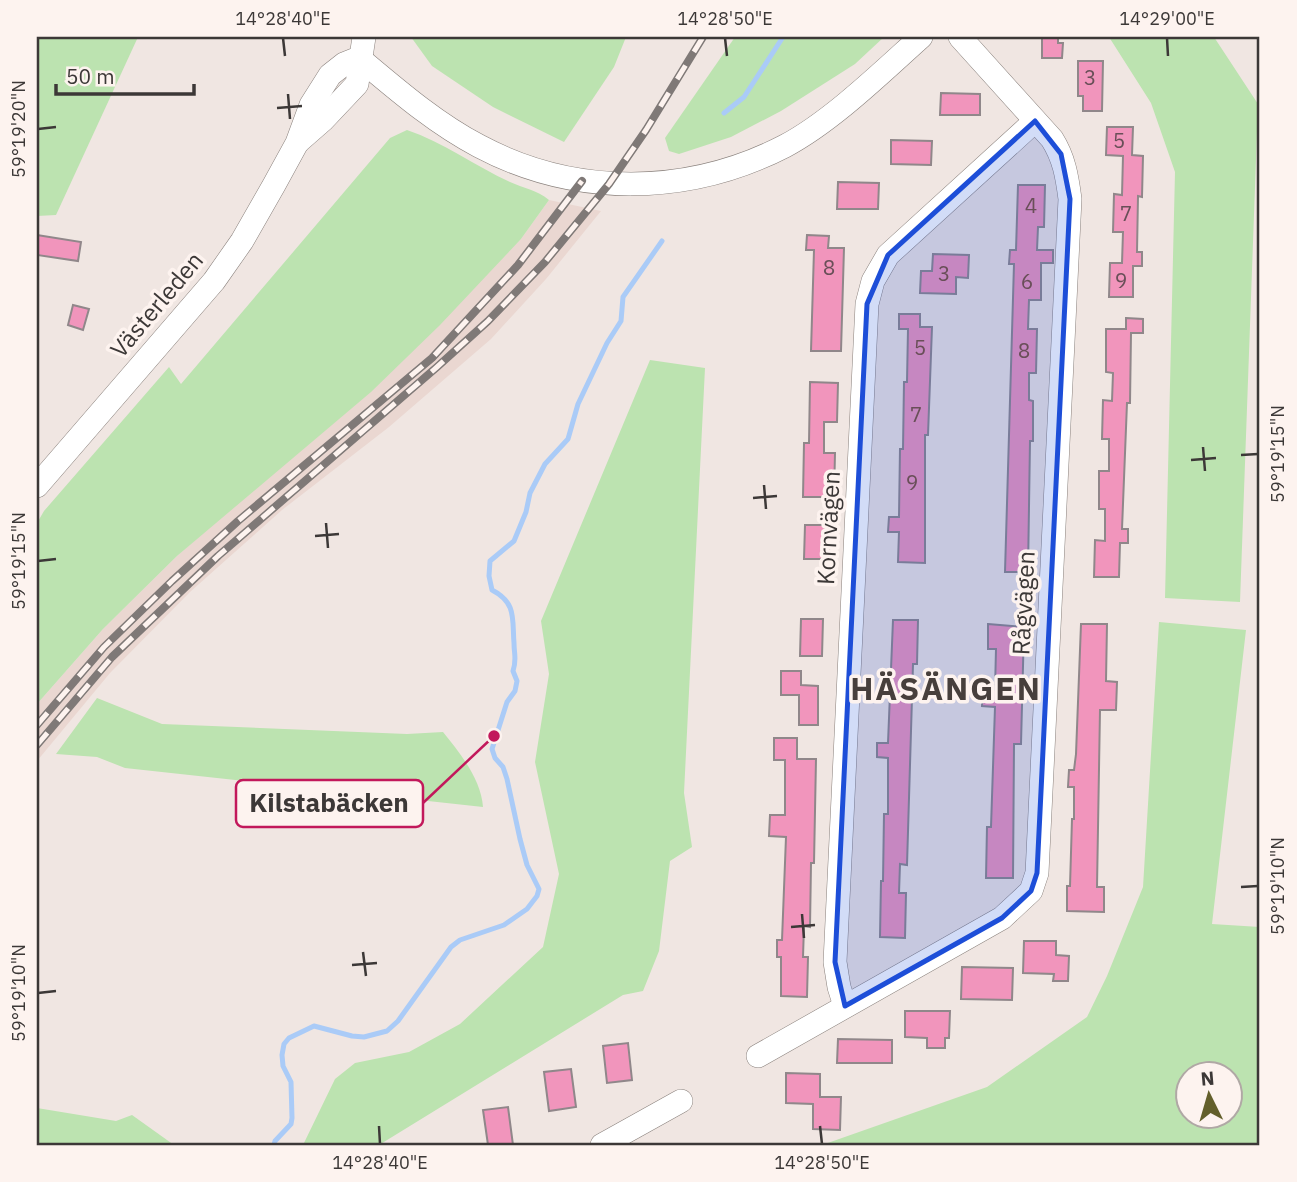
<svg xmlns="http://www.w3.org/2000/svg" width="1297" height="1182" font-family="'IBM Plex Sans',sans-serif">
<rect width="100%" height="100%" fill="#f0e6e2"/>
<!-- built -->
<polygon fill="#ead7d1" points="549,200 601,211 546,279 491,339 389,427 282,510 190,592 110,673 37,761 37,704 103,629 177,556 227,512 521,239"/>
<!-- green -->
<g fill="#bce3b0" fill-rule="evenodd">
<polygon points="37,37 138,37 56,215 37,216"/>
<polygon points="411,37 626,37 614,67 564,142 493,107 432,66"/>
<polygon points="735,37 884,37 855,64 781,111 731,137 679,154 669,151 665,138"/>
<polygon points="1109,37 1214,37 1258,104 1240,602 1165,598 1175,172 1151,103"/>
<path d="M407 130C443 142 475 166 510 182 523 188 537 190 549 200L521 239 440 325 371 392 177 556 103 629 37 704V523L44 511 169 367 181 384 390 138Z"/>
<polygon points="650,360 705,368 684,793 692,847 670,861 659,951 643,991 623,995 379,1145 303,1145 335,1079 355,1063 409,1052 460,1024 543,947 559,874 535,762 549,674 541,621"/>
<path d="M1159 622 1246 630 1212 924 1260 927V1145H822L987 1087 1087 1017 1107 976 1143 887ZM1188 1074H1230V1116H1188Z"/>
<path d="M97 698 162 724 407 734 443 732C460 753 481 779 483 807L125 768 97 757 56 754Z"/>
<polygon points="37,1108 116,1121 132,1115 174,1145 37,1145"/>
</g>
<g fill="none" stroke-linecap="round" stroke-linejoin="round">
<!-- stream -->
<g stroke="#aacbf7" stroke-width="5">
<polyline points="724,113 744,97 783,37"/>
<path d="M274 1145 275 1141 291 1124 292 1118 291 1082 283 1066 282 1055 284 1044 289 1038 314 1026 352 1036 364 1037 387 1031 398 1021 451 947 460 940 504 925 527 909 537 896 539 889 527 865 520 839 507 779 503 767 495 758 492 749 507 702 515 691 517 681 513 671C517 659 514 655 514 643 512 619 517 603 492 590L489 576 490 561 514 541 526 512 530 493 545 464 568 439 578 404 607 343 621 321 623 297 662 241"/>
</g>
</g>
<!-- building -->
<g fill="#f195bc" stroke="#90878a" stroke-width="2">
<polygon points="1042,37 1058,37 1058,43 1063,43 1062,58 1042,58"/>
<polygon points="1078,61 1103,61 1102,111 1083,111 1083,96 1078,96"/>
<polygon points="941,93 980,94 980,115 940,115"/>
<polygon points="1107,127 1133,127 1132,155 1143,156 1142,197 1138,196 1137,252 1142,252 1142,266 1133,266 1133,297 1109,297 1110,263 1122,263 1123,232 1113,232 1114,194 1122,195 1123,156 1106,155"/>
<polygon points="891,140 932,141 931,165 891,164"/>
<polygon points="838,182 879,183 878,209 837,209"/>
<polygon points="1018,185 1045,185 1044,227 1038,227 1037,250 1053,250 1053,263 1041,263 1041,300 1029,300 1028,329 1037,329 1036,373 1029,373 1029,400 1033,401 1033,441 1030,441 1028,572 1005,572 1014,264 1009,264 1010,250 1016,250"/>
<polygon points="37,235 81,242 78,261 37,255"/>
<polygon points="807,235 829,236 828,248 844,248 841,351 811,351 814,250 806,250"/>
<polygon points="933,254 969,255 968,278 956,277 956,294 920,293 921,271 932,271"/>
<polygon points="73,305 89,309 83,330 68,325"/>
<polygon points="899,314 920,314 920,327 932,327 928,435 925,435 925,563 898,562 899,532 888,532 889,517 899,517 900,449 903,449 904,382 907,382 908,329 899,329"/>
<polygon points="1126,318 1143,319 1143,333 1131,333 1130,403 1127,403 1122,529 1128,529 1128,543 1120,543 1119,577 1094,577 1095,540 1105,541 1105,509 1099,509 1099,471 1109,471 1109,439 1102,439 1103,400 1112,401 1113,373 1106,372 1106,329 1126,329"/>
<polygon points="810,382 838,383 837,422 824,422 824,453 835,453 834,497 803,497 804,443 809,443"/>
<polygon points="805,525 830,525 829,559 804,559"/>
<polygon points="801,619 823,619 822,656 800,656"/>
<polygon points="893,620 918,620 917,664 913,664 907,865 900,864 899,893 906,893 905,938 880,937 881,881 883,881 884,814 888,814 888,758 877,757 877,743 888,743"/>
<polygon points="988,624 1024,627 1021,744 1014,744 1013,878 986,878 987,827 991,827 995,707 982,706 983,690 995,690 996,649 988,649"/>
<polygon points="1081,624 1107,624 1106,681 1117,682 1116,710 1100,710 1097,887 1104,887 1104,912 1067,911 1067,886 1070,886 1072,819 1074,819 1074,787 1068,787 1069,770 1074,770 1076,754"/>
<polygon points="781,671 801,671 801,685 818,686 818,725 799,725 799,695 781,695"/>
<polygon points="774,738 797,738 797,759 816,759 814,863 811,863 810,927 804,926 803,957 808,957 807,997 781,996 781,957 777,957 777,940 782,940 786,837 769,836 770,815 785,815 785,760 774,760"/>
<polygon points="1024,941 1056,941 1056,955 1069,956 1068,981 1053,981 1054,974 1023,973"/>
<polygon points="962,967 1013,968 1012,1000 961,999"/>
<polygon points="905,1011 950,1011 949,1038 945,1038 945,1048 927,1048 927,1038 905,1037"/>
<polygon points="838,1039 892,1040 892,1063 837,1063"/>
<polygon points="628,1043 632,1080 607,1083 603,1046"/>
<polygon points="571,1069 576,1107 549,1111 544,1072"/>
<polygon points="786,1073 820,1074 820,1097 841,1097 840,1130 813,1129 813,1104 786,1103"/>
<polygon points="508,1107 513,1145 488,1145 483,1110"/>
</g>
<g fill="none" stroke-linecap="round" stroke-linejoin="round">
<defs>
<g id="minor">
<path d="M359 58C396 89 435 123 479 146 575 197 688 196 785 146 832 121 882 72 921 37"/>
<polyline points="299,141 323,120 357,84 364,37"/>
<polyline points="37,486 214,281 242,241 274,185 297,143 311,105 330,75 344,64 359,58"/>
<polyline points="845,1006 839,987 835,962 867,304 873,281 888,255 1035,121"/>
<path d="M758 1056 1002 918 1031 891 1037 873 1070 199C1067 176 1064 158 1052 139L960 37"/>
<polyline points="602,1145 681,1101"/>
</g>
</defs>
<!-- minor casing -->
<use href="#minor" stroke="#89807c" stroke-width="24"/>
<!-- minor -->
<use href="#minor" stroke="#fff" stroke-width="23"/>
<defs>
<g id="rail">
<polyline points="37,725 104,647 172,581 238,521 432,358 518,265 582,181"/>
<polyline points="37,745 112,657 218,556 437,367 488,321 545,262 609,184 646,130 703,37"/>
</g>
</defs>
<!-- rail casing -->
<use href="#rail" stroke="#7f7977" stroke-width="8"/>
<!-- rail -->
<use href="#rail" stroke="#fdf3ef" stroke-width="5" stroke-dasharray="16" stroke-linecap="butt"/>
</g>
<!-- marked area -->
<path fill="#1d4ed8" fill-opacity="0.2" stroke="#1d4ed8" stroke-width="5" stroke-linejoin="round" d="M1035 121 1061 154 1070 199 1037 873 1031 891 1002 918 845 1006 835 962 867 304 888 255Z"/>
<!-- ticks -->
<path fill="none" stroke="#3c3837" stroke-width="2.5" d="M283 38 285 56M725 38 727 56M1167 38 1168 56M288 94 290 119M277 108 302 106M38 129 56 127M1203 447 1205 471M1241 455 1258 454M1191 460 1216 458M764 485 766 509M753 498 777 496M326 523 328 548M315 536 339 534M38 561 56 559M1241 887 1258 886M802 914 804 938M791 927 815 925M363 952 366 976M352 965 377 963M38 993 56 991M379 1126 380 1144M820 1126 822 1144"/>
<g text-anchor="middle" stroke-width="7" stroke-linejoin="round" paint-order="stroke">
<!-- number labels -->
<g font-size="21" fill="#694f58">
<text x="1090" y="85">3</text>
<text x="1119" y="148">5</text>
<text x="1031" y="213">4</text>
<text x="1126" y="221">7</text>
<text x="829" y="275">8</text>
<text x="944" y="281">3</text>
<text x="1121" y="288">9</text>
<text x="1027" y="289">6</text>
<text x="920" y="355">5</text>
<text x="1024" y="358">8</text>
<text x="916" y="422">7</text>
<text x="912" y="490">9</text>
</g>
<!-- street labels -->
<g font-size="24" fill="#3c3837" stroke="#fdf3ef">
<text transform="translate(157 305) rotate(-50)" y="8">Västerleden</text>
<text transform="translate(829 528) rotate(-87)" y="8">Kornvägen</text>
<text transform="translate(1024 603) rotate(-87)" y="8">Rågvägen</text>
</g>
<!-- district labels -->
<g font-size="32" font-weight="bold" letter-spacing="2" fill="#473f3c" stroke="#fdf3ef">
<text x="946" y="700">HÄSÄNGEN</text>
</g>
</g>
<!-- callouts -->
<path fill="none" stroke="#c2185b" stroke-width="2.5" d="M494 736L423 803"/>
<circle fill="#c2185b" stroke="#fdf3ef" stroke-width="2.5" cx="494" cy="736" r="7"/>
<rect fill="#fdf3ef" stroke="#c2185b" stroke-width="2.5" x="236" y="780" width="187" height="47" rx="7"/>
<g font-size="26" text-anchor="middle" font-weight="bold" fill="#3c3837">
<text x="329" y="812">Kilstabäcken</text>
</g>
<!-- border -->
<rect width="1297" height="1182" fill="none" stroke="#fdf3ef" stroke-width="77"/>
<!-- north arrow -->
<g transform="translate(1209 1095) rotate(355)"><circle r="33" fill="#fdf3ef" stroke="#b0a8a5" stroke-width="2"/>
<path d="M0-5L12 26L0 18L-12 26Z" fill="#635f2b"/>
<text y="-10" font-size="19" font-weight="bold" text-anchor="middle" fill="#3c3837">N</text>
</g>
<!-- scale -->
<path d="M56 84v10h138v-10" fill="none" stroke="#3c3837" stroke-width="3.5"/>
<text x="66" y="84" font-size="21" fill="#3c3837" stroke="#fdf3ef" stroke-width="5" paint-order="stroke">50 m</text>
<rect x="38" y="38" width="1220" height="1106" fill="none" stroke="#3c3837" stroke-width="2.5"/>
<g font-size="18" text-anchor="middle" fill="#3c3837">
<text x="283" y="25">14°28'40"E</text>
<text x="725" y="25">14°28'50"E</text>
<text x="1167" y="25">14°29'00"E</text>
<text transform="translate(19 129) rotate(-90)" y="6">59°19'20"N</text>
<text transform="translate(1278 454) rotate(-90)" y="6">59°19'15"N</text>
<text transform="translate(19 561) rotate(-90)" y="6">59°19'15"N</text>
<text transform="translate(1278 886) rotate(-90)" y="6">59°19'10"N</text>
<text transform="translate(19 993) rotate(-90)" y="6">59°19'10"N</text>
<text x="380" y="1169">14°28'40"E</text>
<text x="822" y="1169">14°28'50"E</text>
</g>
</svg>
